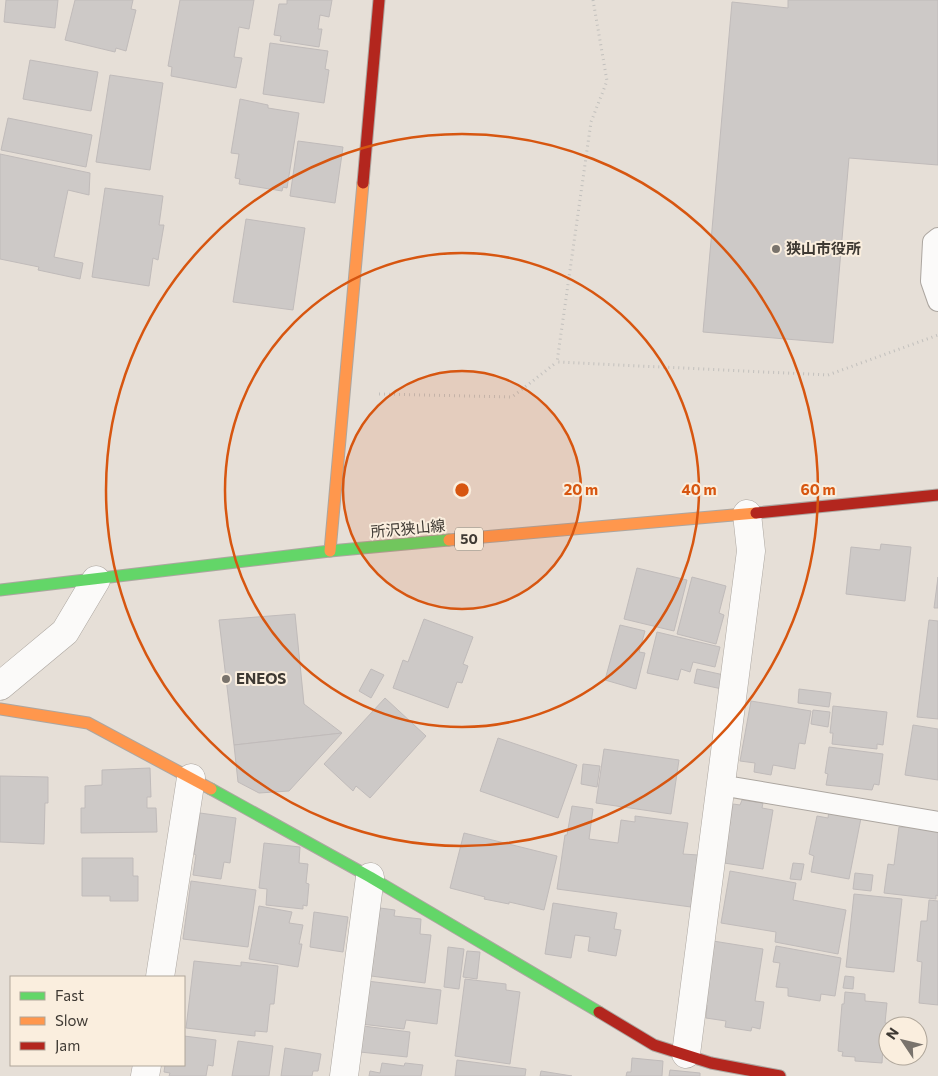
<svg xmlns="http://www.w3.org/2000/svg" width="938" height="1076" font-family="Commissioner,'Noto Sans JP',sans-serif">
<rect width="100%" height="100%" fill="#e6dfd7"/>
<!-- building -->
<g fill="#cdc9c7" stroke="#c0bbba">
<polygon points="6,0 58,0 55,28 4,22"/>
<polygon points="75,0 133,0 131,9 136,10 126,51 116,48 115,52 65,40"/>
<polygon points="180,0 254,0 249,29 239,27 234,57 242,58 236,88 171,76 172,67 168,66"/>
<polygon points="287,0 332,0 329,17 320,15 318,29 322,29 319,47 280,41 281,36 274,35 279,4 287,4"/>
<polygon points="788,0 938,0 938,165 849,158 833,343 703,332 732,2 788,8"/>
<polygon points="270,43 328,51 325,69 329,70 324,103 263,94"/>
<polygon points="30,60 98,72 91,111 23,99"/>
<polygon points="110,75 163,83 150,170 96,162"/>
<polygon points="240,99 268,105 268,108 299,113 287,188 283,187 282,191 239,184 240,179 235,178 239,154 231,153"/>
<polygon points="8,118 92,135 86,167 1,150"/>
<polygon points="298,141 343,147 335,203 290,196"/>
<polygon points="0,154 90,173 89,195 68,190 54,257 83,263 80,279 38,270 39,267 0,259"/>
<polygon points="105,188 163,196 159,225 164,225 158,260 153,258 149,286 92,277"/>
<polygon points="246,219 305,228 293,310 233,302"/>
<polygon points="881,544 911,547 905,601 846,594 851,547 880,550"/>
<polygon points="637,568 687,580 674,631 624,619"/>
<polygon points="692,577 726,586 719,613 724,615 716,644 677,634"/>
<polygon points="938,577 938,608 934,608"/>
<polygon points="295,614 304,704 342,733 234,745 219,620"/>
<polygon points="424,619 473,637 463,664 468,666 462,683 457,682 448,708 393,688 403,660 408,662"/>
<polygon points="929,620 938,621 938,719 917,717"/>
<polygon points="620,625 645,631 639,652 645,653 636,689 605,680"/>
<polygon points="657,632 720,647 715,667 693,662 690,672 681,669 678,680 647,673"/>
<polygon points="371,669 384,675 371,698 359,691"/>
<polygon points="697,669 724,675 722,689 694,683"/>
<polygon points="799,689 831,693 829,707 798,703"/>
<polygon points="385,698 426,736 370,798 356,786 353,791 324,764"/>
<polygon points="751,701 811,711 805,744 799,743 795,769 773,765 771,775 754,772 755,763 740,761"/>
<polygon points="833,706 887,712 883,745 877,744 877,749 832,744 833,733 830,733"/>
<polygon points="813,710 830,712 828,727 811,724"/>
<polygon points="913,725 938,729 938,780 905,775"/>
<polygon points="342,733 289,791 259,793 238,782 234,745"/>
<polygon points="498,738 577,765 558,818 480,791"/>
<polygon points="829,747 883,754 879,785 874,784 872,790 826,785 828,774 825,773"/>
<polygon points="604,749 679,760 671,814 596,803"/>
<polygon points="583,764 600,766 597,787 581,784"/>
<polygon points="150,768 151,797 147,797 147,808 156,808 157,832 81,833 81,808 85,808 85,786 102,785 102,770"/>
<polygon points="0,776 48,777 48,803 45,803 44,844 0,842"/>
<polygon points="742,800 763,803 762,808 773,810 763,869 724,863 733,804 740,805"/>
<polygon points="572,806 593,809 589,839 618,843 621,820 635,822 635,816 688,823 683,854 698,855 691,907 557,889 565,835 567,835"/>
<polygon points="829,811 861,818 849,879 811,872 814,856 809,854 817,816 828,818"/>
<polygon points="200,813 236,818 230,863 224,862 221,879 193,875 196,855 194,854"/>
<polygon points="906,824 938,828 938,896 936,895 936,899 884,893 888,864 894,865 899,827 906,827"/>
<polygon points="464,833 557,856 544,910 509,902 509,904 484,899 485,897 450,888"/>
<polygon points="264,843 300,847 299,863 308,864 306,883 309,884 307,906 303,905 303,909 266,905 267,889 259,888"/>
<polygon points="82,858 133,858 133,876 138,876 138,901 110,901 110,896 82,896"/>
<polygon points="793,863 804,864 801,880 790,879"/>
<polygon points="730,871 796,883 793,900 846,910 838,954 775,942 776,932 721,923"/>
<polygon points="855,873 873,875 871,891 853,889"/>
<polygon points="191,881 256,890 248,947 183,939"/>
<polygon points="854,894 902,899 894,972 846,967"/>
<polygon points="929,900 938,901 938,1005 919,1003 922,962 917,961 921,921 927,921"/>
<polygon points="553,903 617,913 614,929 621,930 616,956 588,951 590,937 575,935 571,958 545,954"/>
<polygon points="259,906 292,912 289,923 303,925 299,944 302,944 298,967 249,959"/>
<polygon points="380,908 395,910 394,916 421,919 420,934 431,935 425,983 371,976"/>
<polygon points="314,912 348,917 343,952 310,947"/>
<polygon points="713,941 763,949 755,1001 764,1002 760,1029 752,1027 751,1031 725,1027 726,1021 706,1018 707,1005 703,1005"/>
<polygon points="776,946 841,958 835,996 821,994 820,1001 788,996 788,988 776,987 780,963 773,962"/>
<polygon points="448,947 464,949 459,989 444,987"/>
<polygon points="467,951 480,952 477,979 463,977"/>
<polygon points="194,961 241,966 241,962 278,966 274,1004 270,1004 267,1032 255,1031 255,1036 186,1028"/>
<polygon points="845,976 854,977 853,989 843,988"/>
<polygon points="465,979 506,984 506,990 520,992 510,1064 455,1056"/>
<polygon points="367,981 441,990 437,1024 406,1020 404,1029 361,1024"/>
<polygon points="845,992 865,994 865,1001 887,1003 885,1023 893,1024 893,1026 888,1026 888,1047 883,1046 882,1063 855,1061 855,1057 842,1056 843,1052 838,1051 842,1004 844,1004"/>
<polygon points="363,1026 410,1032 407,1057 360,1052"/>
<polygon points="184,1036 216,1040 213,1066 208,1065 206,1076 169,1076 170,1073 164,1072 165,1065 184,1065"/>
<polygon points="238,1041 273,1046 269,1076 232,1076"/>
<polygon points="285,1048 321,1054 318,1071 313,1071 312,1076 281,1076"/>
<polygon points="632,1058 663,1061 662,1076 626,1076 627,1072 631,1072"/>
<polygon points="457,1060 526,1069 525,1076 455,1076"/>
<polygon points="382,1063 404,1066 405,1063 423,1065 421,1076 369,1076 370,1071 380,1073"/>
<polygon points="670,1070 700,1073 700,1076 669,1076"/>
<polygon points="541,1071 572,1076 540,1076"/>
</g>
<g fill="none" stroke-linecap="round" stroke-linejoin="round">
<defs>
<g id="lane">
<polyline points="938,238 933,242 931,281 938,301"/>
<polyline points="720,785 938,822"/>
</g>
<g id="street">
<polyline points="0,686 65,632 96,580"/>
<polyline points="160,977 191,778"/>
<polyline points="686,1054 751,551 747,514"/>
<polyline points="145,1076 147,1065"/>
<polyline points="344,1076 370,877"/>
</g>
<g id="fast">
<polyline points="0,590 330,551 449,540"/>
<polyline points="211,789 370,877 599,1012"/>
</g>
<g id="slow">
<polyline points="449,540 756,513"/>
<polyline points="330,551 363,183"/>
<polyline points="0,709 88,723 211,789"/>
</g>
<g id="jam">
<polyline points="363,183 379,0"/>
<polyline points="756,513 938,495"/>
<polyline points="599,1012 654,1045 711,1063 780,1076"/>
</g>
</defs>
<!-- lane casing -->
<use href="#lane" stroke="#aca6a0" stroke-width="22"/>
<!-- street casing -->
<use href="#street" stroke="#aca6a0" stroke-width="29"/>
<!-- fast casing -->
<use href="#fast" stroke="#aca6a0" stroke-width="13"/>
<!-- slow casing -->
<use href="#slow" stroke="#aca6a0" stroke-width="13"/>
<!-- jam casing -->
<use href="#jam" stroke="#aca6a0" stroke-width="13"/>
<!-- path -->
<g stroke="#c2c0bd" stroke-width="3" stroke-dasharray="1 4" stroke-linecap="butt">
<polyline points="593,0 607,81 591,122 557,362 828,375 938,335"/>
<polyline points="379,394 512,397 557,362"/>
</g>
<!-- lane -->
<use href="#lane" stroke="#fbfaf9" stroke-width="20"/>
<!-- street -->
<use href="#street" stroke="#fbfaf9" stroke-width="28"/>
<!-- fast -->
<use href="#fast" stroke="#63d668" stroke-width="11"/>
<!-- slow -->
<use href="#slow" stroke="#ff974d" stroke-width="11"/>
<!-- jam -->
<use href="#jam" stroke="#b3261e" stroke-width="11"/>
</g>
<!-- distance rings -->
<circle cx="462" cy="490" r="119" fill="#d75610" fill-opacity=".12"/>
<g fill="none" stroke="#d75610" stroke-width="2.5">
<circle cx="462" cy="490" r="119"/>
<circle cx="462" cy="490" r="237"/>
<circle cx="462" cy="490" r="356"/>
</g>
<!-- markers -->
<g fill="#79736c" stroke="#faeede" stroke-width="2">
<circle cx="776" cy="249" r="5"/>
<circle cx="226" cy="679" r="5"/>
</g>
<g text-anchor="middle" stroke-width="4" stroke-linejoin="round" paint-order="stroke">
<!-- shield labels -->
<rect fill="#faeede" stroke="#766f66" stroke-width="1" x="455" y="527.5" width="28" height="23" rx="4"/>
<g font-size="14" font-weight="bold" fill="#3e3933">
<text x="469" y="544">50</text>
</g>
<!-- poi labels -->
<g font-size="15" font-weight="bold" fill="#3e3933" stroke="#faeede" text-anchor="start">
<text x="786" y="254">狭山市役所</text>
<text x="236" y="684">ENEOS</text>
</g>
<!-- street labels -->
<g font-size="15" fill="#3e3933" stroke="#faeede">
<text transform="translate(408 529) rotate(-5)" y="5">所沢狭山線</text>
</g>
</g>
<circle cx="462" cy="490" r="8" fill="#d75610" stroke="#faeede" stroke-width="2.5"/>
<g font-size="15" text-anchor="middle" font-weight="bold" fill="#d75610" stroke="#faeede" stroke-width="4" stroke-linejoin="round" paint-order="stroke">
<text x="581" y="495">20 m</text>
<text x="699" y="495">40 m</text>
<text x="818" y="495">60 m</text>
</g>
<!-- legend -->
<rect x="10" y="976" width="175" height="90" fill="#faeede" stroke="#afa69a"/>
<rect x="20" y="992" width="25" height="8" fill="#63d668" stroke="#afa69a"/>
<text x="55" y="1001" font-size="15" fill="#3e3933">Fast</text>
<rect x="20" y="1017" width="25" height="8" fill="#ff974d" stroke="#afa69a"/>
<text x="55" y="1026" font-size="15" fill="#3e3933">Slow</text>
<rect x="20" y="1042" width="25" height="8" fill="#b3261e" stroke="#afa69a"/>
<text x="55" y="1051" font-size="15" fill="#3e3933">Jam</text>
<!-- north arrow -->
<g transform="translate(903 1041) rotate(305)"><circle r="24" fill="#faeede" stroke="#afa69a"/>
<path d="M0-4L9 19L0 12L-9 19Z" fill="#79736c"/>
<text y="-8" font-size="14" font-weight="bold" text-anchor="middle" fill="#3e3933">N</text>
</g>
</svg>
